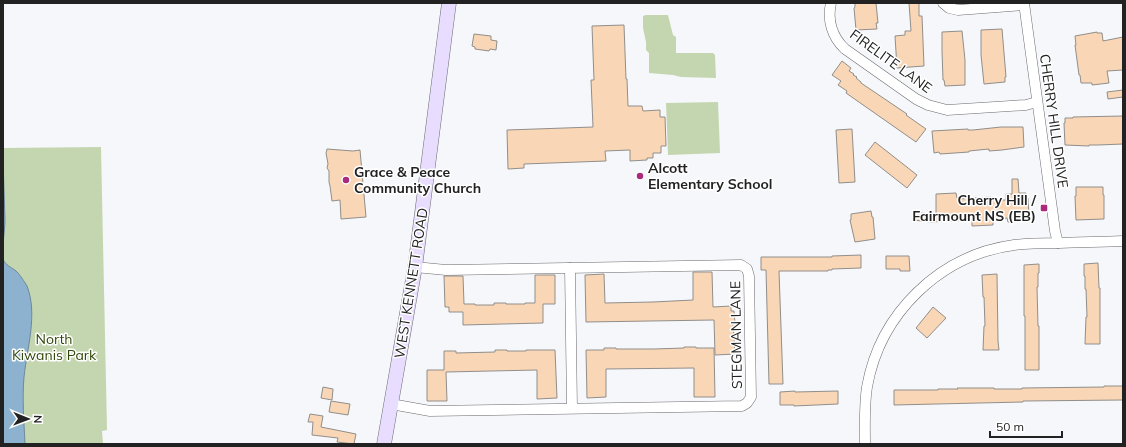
<svg xmlns="http://www.w3.org/2000/svg" width="1126" height="447" font-family="Mulish,sans-serif">
<rect width="100%" height="100%" fill="#f6f7fa"/>
<!-- green -->
<g fill="#c4d6b0">
<polygon points="646,15 668,15 673,35 676,37 676,53 713,53 715,55 716,78 681,77 673,75 649,73 649,53 646,50 646,42 643,28 643,16"/>
<polygon points="718,102 720,153 668,155 666,103"/>
<polygon points="101,147 107,430 102,431 103,444 5,444 3,324 3,148"/>
</g>
<!-- water -->
<g fill="#8db2cf" stroke="#6d879b">
<polygon points="3,157 5,222 3,246"/>
<path d="M3 259C6 266 11 267 16 271 18 272 26 284 27 286 38 314 27 348 24 377 22 399 24 422 25 444H3Z"/>
</g>
<!-- building -->
<g fill="#f9d6b5" stroke="#918e8b">
<polygon points="855,3 876,3 878,23 876,23 877,29 856,30 854,8 855,7"/>
<polygon points="909,3 919,3 919,16 922,16 924,66 897,68 895,36 905,35 905,31 911,31"/>
<polygon points="624,25 626,79 627,79 628,106 642,106 643,111 660,110 660,117 665,117 666,146 661,146 661,153 653,153 653,158 647,158 647,160 630,161 630,150 605,151 606,161 524,164 524,168 508,169 507,130 593,127 591,80 594,80 592,26"/>
<polygon points="1002,29 1006,77 1005,77 1005,82 984,84 981,55 981,30"/>
<polygon points="962,31 965,60 965,85 945,86 944,80 943,80 942,51 942,32"/>
<polygon points="1097,32 1097,33 1102,33 1103,41 1123,37 1123,70 1107,71 1109,83 1092,85 1092,83 1081,83 1080,75 1079,75 1075,45 1076,45 1075,36"/>
<polygon points="474,34 491,36 491,40 497,41 496,50 490,49 489,51 475,49 475,47 472,46"/>
<polygon points="842,61 851,68 849,71 854,74 853,75 857,77 856,78 861,82 861,83 907,114 906,115 926,129 916,142 846,93 847,91 838,85 841,81 832,75"/>
<polygon points="1123,90 1123,97 1108,99 1107,92"/>
<polygon points="1123,116 1123,144 1098,145 1089,145 1089,146 1065,145 1064,123 1065,123 1065,118 1073,118 1073,117"/>
<polygon points="1001,127 1023,127 1024,147 1002,150 989,151 989,149 969,151 969,152 940,154 939,152 934,153 932,131 968,129 968,130 973,130"/>
<polygon points="852,129 855,182 839,183 836,130"/>
<polygon points="875,142 917,175 907,188 865,155"/>
<polygon points="327,149 353,151 360,150 366,217 341,219 340,200 332,201 330,186 329,182 329,171 327,168 328,164 326,153"/>
<polygon points="1012,179 1018,179 1019,193 1026,193 1027,198 1028,198 1029,215 1028,215 1028,221 1008,222 1007,218 993,220 993,225 972,226 972,221 971,221 971,220 931,222 913,220 914,212 936,215 936,194 956,193 957,198 958,198 958,199 991,197 991,200 1006,200 1006,194 1012,194"/>
<polygon points="1076,187 1103,187 1103,195 1104,195 1104,219 1076,220 1075,196 1076,196"/>
<polygon points="871,211 872,217 873,217 875,239 855,242 850,220 851,220 851,214"/>
<polygon points="861,255 861,268 832,269 832,270 828,270 828,271 779,271 783,384 769,384 766,270 761,270 761,257 832,257 832,256"/>
<polygon points="886,256 909,256 910,271 900,271 900,269 886,269"/>
<polygon points="1098,263 1099,288 1100,288 1100,344 1085,344 1086,317 1087,317 1086,289 1085,289 1085,276 1084,276 1084,264"/>
<polygon points="1039,264 1039,273 1038,273 1038,287 1037,287 1038,326 1039,326 1039,370 1025,370 1025,316 1024,316 1024,265"/>
<polygon points="693,272 712,272 713,307 731,306 731,311 734,311 735,323 733,323 735,354 715,355 714,320 586,322 585,275 604,274 605,303 653,302 693,300"/>
<polygon points="997,274 998,341 999,350 983,350 984,326 985,326 984,297 983,297 982,275"/>
<polygon points="535,275 555,275 555,304 543,304 543,323 463,325 463,312 449,312 449,307 445,307 444,276 463,276 464,304 475,304 475,305 494,305 494,303 506,303 506,304 525,304 525,303 535,303"/>
<polygon points="933,307 946,318 927,338 916,328"/>
<polygon points="684,347 696,347 696,348 714,348 715,397 694,397 694,368 606,369 606,397 587,398 586,350 604,350 604,348 616,348 616,349 654,349 684,348"/>
<polygon points="495,350 507,350 507,351 526,351 526,350 555,350 557,398 537,399 537,370 446,372 447,401 427,401 427,370 444,370 444,351 456,351 456,353 495,352"/>
<polygon points="1104,386 1123,386 1123,400 1023,401 1023,402 894,405 894,390 938,390 938,389 958,389 957,388 994,388 994,389 1022,389 1022,388 1104,387"/>
<polygon points="323,387 333,389 332,400 321,398"/>
<polygon points="795,391 795,392 838,391 838,404 794,406 794,405 780,405 780,392"/>
<polygon points="331,401 350,404 348,415 329,412"/>
<polygon points="310,414 323,416 321,427 356,434 354,444 337,442 338,438 312,435 313,422 308,422"/>
</g>
<g fill="none" stroke-linecap="round" stroke-linejoin="round">
<defs>
<g id="street">
<path d="M831 3C827 20 832 37 845 49L916 99 928 105 947 110 1026 105 1037 102"/>
<polyline points="943,3 949,8 958,10 1024,5"/>
<polyline points="1024,3 1055,231 1058,243"/>
<polyline points="570,268 572,408"/>
<polyline points="391,404 430,411 742,406 747,403 751,397 749,276 747,269 741,265 446,270 415,267"/>
<path d="M865 444C865 425 864 406 867 387 880 313 940 255 1014 245 1029 243 1044 243 1059 243 1081 242 1102 242 1123 241"/>
</g>
<polyline id="secondary" points="384,444 415,267 449,3"/>
</defs>
<!-- street casing -->
<use href="#street" stroke="#6a6a6e" stroke-width="11"/>
<!-- secondary casing -->
<use href="#secondary" stroke="#6a6a6e" stroke-width="15"/>
<!-- street -->
<use href="#street" stroke="#fff" stroke-width="10"/>
<!-- secondary -->
<use href="#secondary" stroke="#e8ddfe" stroke-width="14"/>
</g>
<!-- markers -->
<g fill="#a92b7c" stroke="#fff" stroke-width="1.5">
<circle cx="640" cy="176" r="4"/>
<circle cx="346" cy="180" r="4"/>
<rect x="1040" y="204" width="8" height="8" rx="2"/>
</g>
<g text-anchor="middle" stroke-width="3" stroke-linejoin="round" paint-order="stroke">
<!-- street labels -->
<g font-size="14" fill="#222223" stroke="#fff">
<text transform="translate(891 61) rotate(36)" y="5">FIRELITE LANE</text>
<text transform="translate(1054 121) rotate(82)" y="5">CHERRY HILL DRIVE</text>
<text transform="translate(411 283) rotate(-81)" y="5">WEST KENNETT ROAD</text>
<text transform="translate(736 335) rotate(-91)" y="5">STEGMAN LANE</text>
</g>
<!-- poi labels -->
<g font-size="14" font-weight="bold" fill="#222223" stroke="#fff" text-anchor="start">
<text x="648" y="173">Alcott<tspan x="648" dy="16">Elementary School</tspan></text>
<text x="354" y="177">Grace &amp; Peace<tspan x="354" dy="16">Community Church</tspan></text>
<text x="1036" y="205" text-anchor="end">Cherry Hill /<tspan x="1036" dy="16">Fairmount NS (EB)</tspan></text>
</g>
<!-- park labels -->
<g font-size="14" fill="#31470b" stroke="#fff">
<text x="54" y="344">North<tspan x="54" dy="16">Kiwanis Park</tspan></text>
</g>
</g>
<!-- border -->
<rect width="1126" height="447" fill="none" stroke="#222223" stroke-width="8"/>
<!-- north arrow -->
<g transform="translate(28 419) rotate(91)" stroke="#ffffff" stroke-width="3" paint-order="stroke">
<path d="M0-3L7 15L0 10L-7 15Z" fill="#222223"/>
<text y="-6" font-size="11" font-weight="bold" text-anchor="middle" fill="#222223">N</text>
</g>
<!-- scale -->
<path d="M990 431v6h72v-6" fill="none" stroke="#222223" stroke-width="2"/>
<text x="996" y="431" font-size="12" fill="#222223" stroke="#ffffff" stroke-width="3" paint-order="stroke">50 m</text>
</svg>
